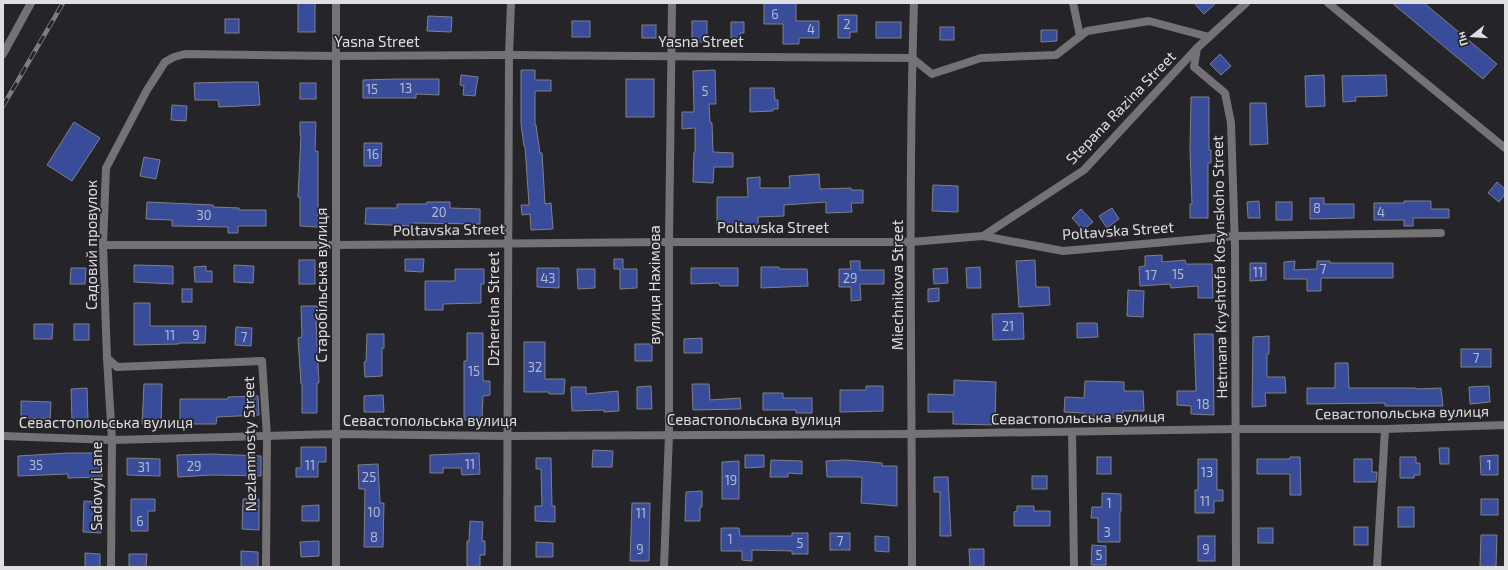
<svg xmlns="http://www.w3.org/2000/svg" width="1508" height="570" font-family="'Exo 2',sans-serif">
<rect width="100%" height="100%" fill="#252428"/>
<!-- building -->
<g fill="#384c99" stroke="#7f8187">
<rect x="298" y="3" width="17" height="29"/>
<polygon points="764,3 796,3 796,21 819,21 819,38 799,38 799,44 783,44 783,24 764,24"/>
<polygon points="1194,3 1216,3 1204,14"/>
<polygon points="1392,3 1424,3 1497,64 1483,79"/>
<polygon points="838,15 857,15 857,32 850,32 850,38 838,38"/>
<polygon points="428,16 452,17 451,32 427,31"/>
<rect x="225" y="19" width="14" height="14"/>
<rect x="572" y="21" width="18" height="16"/>
<rect x="692" y="21" width="15" height="21"/>
<polygon points="731,22 744,22 744,33 740,33 740,38 731,38"/>
<rect x="876" y="22" width="25" height="16"/>
<rect x="642" y="25" width="14" height="13"/>
<rect x="940" y="27" width="14" height="13"/>
<polygon points="1041,30 1057,30 1057,41 1041,42"/>
<polygon points="1220,54 1231,66 1221,75 1210,64"/>
<polygon points="521,70 535,70 535,80 551,80 551,91 535,91 535,125 536,125 540,153 542,153 545,204 551,203 553,229 531,230 530,214 522,215 521,205 529,205 525,146 524,146 521,124"/>
<polygon points="715,70 716,104 709,104 710,122 712,123 713,152 733,153 733,167 714,167 713,183 693,182 694,152 695,152 695,128 682,129 682,112 694,112 693,71"/>
<polygon points="461,75 478,77 475,96 463,95 464,86 460,85"/>
<polygon points="1324,75 1325,106 1306,107 1305,76"/>
<polygon points="1386,75 1387,96 1355,97 1356,101 1343,102 1342,76"/>
<polygon points="396,79 439,79 439,95 416,94 416,98 363,98 363,80"/>
<rect x="626" y="79" width="28" height="38"/>
<polygon points="234,82 258,82 260,105 219,107 218,100 195,100 194,83"/>
<rect x="300" y="83" width="16" height="16"/>
<polygon points="750,88 774,88 775,100 778,100 778,109 773,109 773,111 750,112"/>
<polygon points="1191,97 1209,97 1209,150 1211,150 1211,163 1208,163 1208,218 1190,218 1190,204 1192,204 1190,150"/>
<polygon points="1250,103 1266,103 1268,144 1250,145"/>
<polygon points="172,105 187,106 186,121 171,120"/>
<polygon points="74,122 100,138 72,181 47,165"/>
<polygon points="300,122 316,122 315,151 318,151 318,227 300,226 300,197 298,197 301,135 300,135"/>
<polygon points="364,143 382,143 381,166 364,166"/>
<polygon points="144,157 160,160 156,179 140,176"/>
<polygon points="819,174 820,189 851,188 851,190 863,190 863,203 851,203 852,212 826,213 826,202 784,205 784,216 758,217 758,232 747,232 748,225 717,225 717,197 748,197 747,178 760,177 760,188 790,188 789,176"/>
<polygon points="1497,182 1505,189 1505,194 1499,202 1488,193"/>
<polygon points="933,185 958,186 958,212 932,211"/>
<polygon points="1310,198 1324,198 1324,204 1354,204 1354,218 1310,219"/>
<polygon points="1259,201 1260,218 1248,218 1247,202"/>
<polygon points="1404,201 1431,201 1431,209 1449,209 1449,218 1413,218 1413,226 1404,226 1404,220 1374,220 1374,203 1404,203"/>
<polygon points="147,202 213,205 213,207 239,208 239,210 266,210 266,226 238,226 238,233 228,233 228,227 172,226 172,220 146,219"/>
<polygon points="427,202 450,202 450,208 480,209 480,224 413,223 413,226 365,224 366,208 397,208 397,204 427,204"/>
<rect x="1276" y="202" width="16" height="18"/>
<polygon points="1112,208 1119,219 1107,228 1099,216"/>
<polygon points="1081,209 1093,222 1083,230 1072,218"/>
<polygon points="1162,255 1162,262 1185,260 1186,264 1212,264 1213,298 1198,298 1198,286 1171,288 1170,284 1140,286 1139,267 1145,266 1145,256"/>
<polygon points="405,259 424,259 423,272 405,271"/>
<polygon points="614,259 623,259 623,269 637,269 637,288 620,289 620,269 614,269"/>
<rect x="299" y="260" width="16" height="24"/>
<polygon points="1035,260 1036,287 1049,287 1050,305 1019,307 1016,261"/>
<polygon points="850,261 860,261 860,270 884,270 884,284 860,284 861,300 851,301 851,287 839,287 839,269 851,269"/>
<polygon points="1295,261 1294,270 1317,269 1317,261 1330,261 1330,263 1393,263 1393,278 1321,278 1321,291 1307,291 1307,279 1284,279 1284,262"/>
<polygon points="1250,263 1266,263 1266,280 1250,281"/>
<polygon points="134,265 173,266 173,284 134,282"/>
<polygon points="234,265 254,266 253,283 234,282"/>
<polygon points="206,266 206,271 212,271 212,282 195,282 194,267"/>
<polygon points="761,267 779,267 779,269 807,269 808,286 761,288"/>
<polygon points="980,267 981,288 967,288 966,268"/>
<polygon points="71,268 86,268 85,284 70,284"/>
<polygon points="537,268 559,268 559,288 537,287"/>
<polygon points="691,268 738,268 738,286 720,286 719,283 691,284"/>
<polygon points="947,268 948,283 934,284 933,269"/>
<polygon points="455,269 484,269 484,284 481,284 481,303 443,304 443,310 425,310 425,281 455,281"/>
<polygon points="577,269 595,269 595,288 578,289"/>
<polygon points="939,288 939,301 928,302 928,289"/>
<rect x="182" y="289" width="10" height="13"/>
<polygon points="1128,290 1144,291 1143,317 1127,316"/>
<polygon points="134,303 150,303 150,326 206,326 205,343 179,343 179,344 134,345"/>
<polygon points="301,306 317,306 318,321 316,321 319,383 317,383 317,413 302,413 302,384 301,384 298,338 302,337"/>
<polygon points="1023,313 1024,339 993,340 992,314"/>
<polygon points="1077,323 1097,323 1098,337 1077,338"/>
<polygon points="34,324 53,324 52,339 34,339"/>
<rect x="74" y="324" width="15" height="16"/>
<polygon points="236,327 252,328 251,346 235,345"/>
<polygon points="467,333 483,333 483,381 490,381 490,395 483,396 482,420 464,420 464,361 467,361"/>
<polygon points="367,334 384,334 384,348 382,348 382,376 365,377 364,362 366,362"/>
<polygon points="1194,334 1213,334 1214,415 1191,414 1191,406 1177,405 1177,391 1196,391"/>
<polygon points="1269,336 1269,354 1267,354 1267,377 1285,377 1286,393 1265,393 1266,406 1252,407 1253,337"/>
<polygon points="702,338 702,353 684,353 684,339"/>
<polygon points="524,342 545,342 545,379 565,379 564,394 549,394 549,392 524,392"/>
<rect x="635" y="344" width="17" height="17"/>
<rect x="1461" y="349" width="30" height="18"/>
<polygon points="1335,363 1348,363 1349,388 1416,388 1416,389 1441,388 1443,406 1385,406 1385,403 1307,404 1307,388 1335,388"/>
<polygon points="954,380 996,382 995,425 953,424 953,412 928,412 928,394 954,395"/>
<polygon points="1085,381 1124,382 1124,391 1143,391 1144,411 1123,411 1123,418 1084,417 1084,413 1064,412 1065,397 1084,398"/>
<polygon points="144,384 162,384 161,425 142,424"/>
<polygon points="692,384 709,384 710,400 740,398 741,409 693,410"/>
<polygon points="651,386 652,409 637,409 637,387"/>
<polygon points="866,386 883,386 883,411 840,412 840,390 866,390"/>
<polygon points="1489,386 1490,402 1470,404 1469,387"/>
<polygon points="571,387 586,387 586,394 618,391 619,411 604,412 604,410 572,411"/>
<polygon points="87,388 88,420 72,421 71,389"/>
<polygon points="763,393 783,393 783,398 812,398 812,413 796,413 796,410 763,410"/>
<polygon points="383,395 384,412 364,412 364,396"/>
<polygon points="258,396 259,415 217,417 216,424 180,424 180,399 228,399 228,397"/>
<polygon points="21,401 51,402 50,419 21,418"/>
<polygon points="301,447 326,447 326,462 318,462 318,477 296,477 296,468 301,468"/>
<polygon points="1439,448 1449,448 1449,464 1440,464"/>
<polygon points="593,450 613,451 612,467 592,467"/>
<polygon points="68,453 102,453 102,477 68,478 68,474 18,476 18,456"/>
<polygon points="479,453 480,474 462,475 461,468 443,468 443,473 430,473 430,455"/>
<polygon points="211,454 261,456 261,476 212,475 178,477 177,455"/>
<polygon points="745,455 764,455 764,467 745,468"/>
<polygon points="1498,455 1498,475 1481,475 1480,456"/>
<rect x="1097" y="457" width="14" height="17"/>
<polygon points="1290,457 1300,457 1301,495 1290,495 1290,474 1257,474 1257,459 1290,459"/>
<polygon points="1400,457 1416,457 1416,463 1420,463 1420,475 1414,475 1414,478 1400,478"/>
<polygon points="127,458 160,459 160,476 127,475"/>
<polygon points="536,458 551,458 552,506 555,506 555,522 535,521 535,506 542,506 541,469 536,469"/>
<polygon points="1198,459 1217,459 1217,490 1223,490 1223,501 1214,501 1214,513 1195,513 1195,490 1198,490"/>
<polygon points="1354,459 1372,459 1372,472 1377,472 1376,482 1354,482"/>
<polygon points="771,460 802,461 802,474 788,473 788,477 770,477"/>
<polygon points="846,460 882,463 882,466 897,466 897,506 861,503 862,477 827,477 826,461"/>
<polygon points="739,461 739,499 722,499 722,462"/>
<polygon points="378,464 380,503 384,503 383,547 364,547 365,489 359,489 358,465"/>
<rect x="1032" y="476" width="15" height="13"/>
<polygon points="934,477 948,477 951,536 940,536 940,492 934,492"/>
<polygon points="702,491 702,507 700,507 700,521 685,521 686,492"/>
<polygon points="1102,493 1121,494 1121,511 1120,511 1120,542 1098,542 1098,518 1091,518 1092,507 1102,507"/>
<polygon points="131,499 155,499 155,511 148,511 148,531 131,531"/>
<polygon points="243,499 259,499 259,530 242,529"/>
<rect x="1481" y="499" width="17" height="16"/>
<polygon points="84,501 101,502 101,533 83,532"/>
<polygon points="632,503 650,503 649,561 630,561"/>
<polygon points="319,505 319,521 302,521 302,506"/>
<polygon points="1017,506 1034,506 1034,511 1050,511 1050,526 1014,526 1014,512 1017,511"/>
<rect x="1398" y="507" width="16" height="20"/>
<polygon points="470,521 483,522 482,541 485,541 485,555 480,555 480,567 467,567 467,541 469,541"/>
<rect x="1354" y="527" width="14" height="18"/>
<polygon points="721,528 739,528 740,536 792,536 792,533 808,533 808,554 792,554 792,551 752,550 752,561 742,560 742,551 721,551"/>
<rect x="1258" y="528" width="15" height="15"/>
<rect x="830" y="533" width="20" height="17"/>
<polygon points="1481,535 1497,535 1496,567 1480,567"/>
<polygon points="875,536 889,537 889,552 875,551"/>
<rect x="1198" y="536" width="17" height="25"/>
<polygon points="319,541 319,556 301,557 300,542"/>
<polygon points="536,542 553,543 553,557 536,557"/>
<polygon points="1092,545 1106,546 1106,565 1091,565"/>
<polygon points="969,549 984,549 984,567 970,567"/>
<polygon points="241,551 258,552 258,567 241,567"/>
<polygon points="85,553 100,554 100,567 85,567"/>
<polygon points="129,554 147,554 146,567 129,567"/>
</g>
<g fill="none" stroke-linecap="round" stroke-linejoin="round">
<!-- minor -->
<g stroke="#747274" stroke-width="8">
<polyline points="336,3 336,567"/>
<polyline points="1073,3 1080,36"/>
<polyline points="3,54 31,3"/>
<polyline points="983,236 1084,170 1197,48"/>
<polyline points="103,245 336,245 669,242 911,242 983,236 1063,251 1235,236 1441,233"/>
<polyline points="107,358 117,367 262,361 267,436 266,567"/>
<polyline points="1072,432 1074,567"/>
<polyline points="3,436 112,440 336,434 508,436 912,434 1236,429 1385,429 1505,425"/>
<polyline points="111,567 112,440 107,358 103,245 106,168 147,90 165,62 174,57 185,54 336,56 509,55 912,58 932,74 981,58 1056,55 1087,31 1149,21 1209,37"/>
<polyline points="507,567 509,55 511,3"/>
<polyline points="664,567 669,434 669,242 672,3"/>
<path d="M912 567C912 379 908 191 914 3"/>
<polyline points="1236,567 1235,247 1231,123 1225,93 1194,67 1197,48 1246,3"/>
<polyline points="1377,567 1385,429"/>
</g>
<!-- tertiary -->
<polyline stroke="#747274" stroke-width="8" points="1328,3 1505,148"/>
<defs>
<polyline id="rail" points="3,106 63,3"/>
</defs>
<!-- rail casing -->
<use href="#rail" stroke="#7d7c80" stroke-width="4.5"/>
<!-- rail -->
<use href="#rail" stroke="#252428" stroke-width="3" stroke-dasharray="9" stroke-linecap="butt"/>
</g>
<g text-anchor="middle" stroke-width="3.5" stroke-linejoin="round" paint-order="stroke">
<!-- number labels -->
<g font-size="13" fill="#b5bacf">
<text x="775" y="19">6</text>
<text x="847" y="29">2</text>
<text x="811" y="34">4</text>
<text x="406" y="93">13</text>
<text x="372" y="94">15</text>
<text x="705" y="96">5</text>
<text x="373" y="159">16</text>
<text x="1317" y="213">8</text>
<text x="439" y="217">20</text>
<text x="1381" y="217">4</text>
<text x="204" y="220">30</text>
<text x="1323" y="274">7</text>
<text x="1258" y="277">11</text>
<text x="1178" y="279">15</text>
<text x="1151" y="280">17</text>
<text x="548" y="283">43</text>
<text x="850" y="283">29</text>
<text x="1008" y="331">21</text>
<text x="170" y="340">11</text>
<text x="196" y="340">9</text>
<text x="244" y="342">7</text>
<text x="1476" y="363">7</text>
<text x="535" y="372">32</text>
<text x="474" y="376">15</text>
<text x="1203" y="409">18</text>
<text x="470" y="469">11</text>
<text x="36" y="470">35</text>
<text x="310" y="470">11</text>
<text x="1489" y="470">1</text>
<text x="194" y="471">29</text>
<text x="144" y="472">31</text>
<text x="1207" y="477">13</text>
<text x="369" y="482">25</text>
<text x="731" y="485">19</text>
<text x="1205" y="506">11</text>
<text x="1109" y="508">1</text>
<text x="374" y="517">10</text>
<text x="641" y="518">11</text>
<text x="140" y="526">6</text>
<text x="1107" y="537">3</text>
<text x="374" y="542">8</text>
<text x="730" y="544">1</text>
<text x="840" y="546">7</text>
<text x="800" y="548">5</text>
<text x="640" y="554">9</text>
<text x="1206" y="554">9</text>
<text x="1099" y="560">5</text>
</g>
<!-- street labels -->
<g font-size="15" fill="#dfdee1" stroke="#252428">
<text x="377" y="47">Yasna Street</text>
<text x="701" y="47">Yasna Street</text>
<text transform="translate(1121 108) rotate(-46)" y="5">Stepana Razina Street</text>
<text x="773" y="233">Poltavska Street</text>
<text transform="translate(449 230) rotate(-1)" y="5">Poltavska Street</text>
<text transform="translate(1118 231) rotate(-4)" y="5">Poltavska Street</text>
<text transform="translate(92 245) rotate(-90)" y="5">Садовий провулок</text>
<text transform="translate(1220 267) rotate(-91)" y="5">Hetmana Kryshtofa Kosynskoho Street</text>
<text transform="translate(322 285) rotate(-90)" y="5">Старобільська вулиця</text>
<text transform="translate(655 285) rotate(-90)" y="5">вулиця Нахімова</text>
<text transform="translate(898 285) rotate(-90)" y="5">Miechnikova Street</text>
<text transform="translate(494 309) rotate(-90)" y="5">Dzherelna Street</text>
<text transform="translate(1402 413) rotate(-1)" y="5">Севастопольська вулиця</text>
<text transform="translate(1078 418) rotate(-1)" y="5">Севастопольська вулиця</text>
<text x="754" y="425">Севастопольська вулиця</text>
<text x="430" y="426">Севастопольська вулиця</text>
<text x="106" y="428">Севастопольська вулиця</text>
<text transform="translate(250 444) rotate(-91)" y="5">Nezlamnosty Street</text>
<text transform="translate(97 486) rotate(-90)" y="5">Sadovyi Lane</text>
</g>
</g>
<!-- border -->
<rect width="1508" height="570" fill="none" stroke="#dfdee1" stroke-width="8"/>
<!-- north arrow -->
<g transform="translate(1472 36) rotate(253)" stroke="#252428" stroke-width="3" paint-order="stroke">
<path d="M0-3L7 15L0 10L-7 15Z" fill="#dfdee1"/>
<text y="-6" font-size="11" font-weight="bold" text-anchor="middle" fill="#dfdee1">Пн</text>
</g>
</svg>
